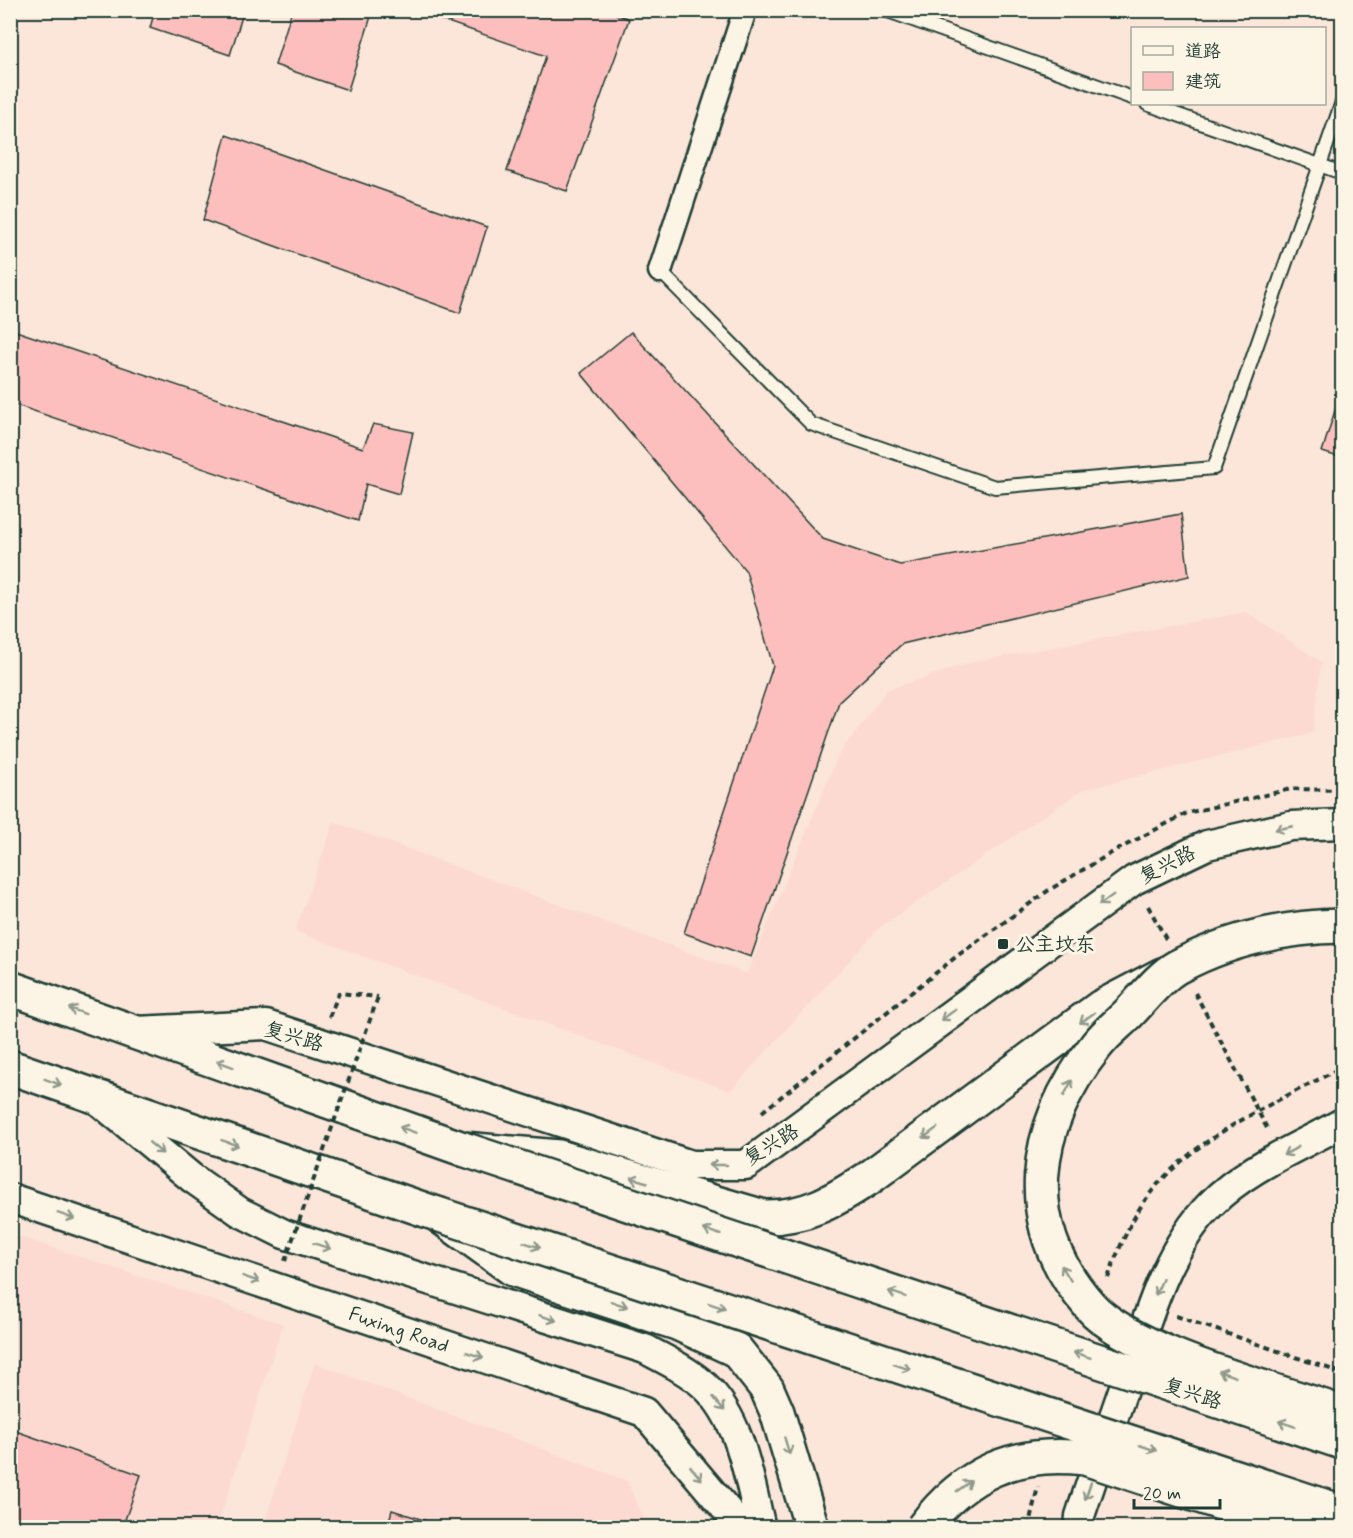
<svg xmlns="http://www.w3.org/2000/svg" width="1353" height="1538" font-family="Mynerve,'LXGW WenKai TC',sans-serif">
<rect width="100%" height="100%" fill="#fce5d9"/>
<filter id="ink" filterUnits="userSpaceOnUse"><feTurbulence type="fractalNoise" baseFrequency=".0167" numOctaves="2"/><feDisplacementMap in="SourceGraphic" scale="12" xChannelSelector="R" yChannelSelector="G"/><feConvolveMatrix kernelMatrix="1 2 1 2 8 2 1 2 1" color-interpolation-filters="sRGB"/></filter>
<g filter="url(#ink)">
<!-- built -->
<g fill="#fcdad1">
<polygon points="1246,612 1321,662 1313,733 1082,790 880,927 730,1091 295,931 334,822 747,974 838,756 887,690 973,662"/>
<polygon points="11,1234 283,1324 217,1527 11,1528"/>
<polygon points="315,1363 627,1481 647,1527 263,1528"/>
</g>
<!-- building -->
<g fill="#fcbfbd" stroke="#1f3d34" stroke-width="1.5">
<polygon points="155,10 244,10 230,55 150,28"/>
<polygon points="292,10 373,10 348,90 275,65"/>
<polygon points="413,10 606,10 629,19 567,191 507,171 546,56"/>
<polygon points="226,135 487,227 460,313 203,220"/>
<polygon points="10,329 363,448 373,424 413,432 399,494 366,484 358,521 10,403"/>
<polygon points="631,332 823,539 900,565 1181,514 1189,576 902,644 839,702 751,957 684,933 773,666 746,571 581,373"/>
<polygon points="1342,388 1342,458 1322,452"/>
<polygon points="10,1429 141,1475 122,1528 10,1528"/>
<polygon points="392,1510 449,1528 387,1528"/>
</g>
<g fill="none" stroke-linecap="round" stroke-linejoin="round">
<defs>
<g id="service">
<polyline points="885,10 1132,98"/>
<polyline points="1147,104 1342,173"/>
<polyline points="660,271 811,424 995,487 1214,468 1342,102"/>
</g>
<polyline id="minor" points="660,271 745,10"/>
<g id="tertiary">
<polyline points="136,1031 266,1025 691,1165 746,1165 1134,880 1207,845 1291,826 1342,824"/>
<path d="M99 1101 192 1178 240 1212 284 1234 645 1349C666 1360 687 1370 705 1386 742 1421 749 1480 761 1528"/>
<polyline points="10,1198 644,1412 742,1528"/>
<path d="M1079 1528 1080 1516C1096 1467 1113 1419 1130 1370 1150 1311 1167 1249 1211 1204 1246 1168 1299 1147 1342 1123"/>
</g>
<g id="trunk">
<path d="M10 988 463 1149 559 1157 764 1217C806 1218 835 1200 869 1178L1101 1007 1162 975"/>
<polyline points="10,1067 437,1214 513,1269 677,1323 736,1350 767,1389 777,1412 812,1528"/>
</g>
</defs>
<!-- service casing -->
<use href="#service" stroke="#1f3d34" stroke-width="16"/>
<!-- minor casing -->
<use href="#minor" stroke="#1f3d34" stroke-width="27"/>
<!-- tertiary casing -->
<use href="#tertiary" stroke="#1f3d34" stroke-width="33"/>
<!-- trunk casing -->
<use href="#trunk" stroke="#1f3d34" stroke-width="38"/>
<!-- path -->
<g stroke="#1f3d34" stroke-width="4" stroke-dasharray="6 4.5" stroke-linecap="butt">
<polyline points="1148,906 1166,939"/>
<polyline points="1195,993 1269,1132"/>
<polyline points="329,1017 339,993 378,997"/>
<polyline points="762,1112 957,956 1049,890 1113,852 1187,813 1291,789 1342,790"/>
<path d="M1108 1278C1120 1245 1134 1211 1157 1185 1205 1131 1280 1101 1342 1067"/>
<polyline points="1176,1316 1342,1373"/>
<polyline points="1028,1528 1038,1487"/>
</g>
<!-- service -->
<use href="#service" stroke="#fcf5e5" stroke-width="12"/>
<!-- minor -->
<use href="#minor" stroke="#fcf5e5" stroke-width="22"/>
<!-- tertiary -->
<use href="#tertiary" stroke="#fcf5e5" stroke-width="28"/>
<!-- trunk -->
<use href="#trunk" stroke="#fcf5e5" stroke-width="33"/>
<defs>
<g id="trunk-bridge">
<path d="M1342 926C1284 927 1229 939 1177 967 1159 977 1143 999 1128 1014 1118 1024 1105 1034 1096 1046 1032 1127 1017 1224 1090 1306 1131 1353 1280 1391 1342 1413"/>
<polyline points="463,1149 1342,1442"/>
<polyline points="437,1214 1342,1512"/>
<path d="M923 1528C965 1472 1016 1450 1085 1458L1296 1528"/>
</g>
</defs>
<!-- trunk-bridge casing -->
<use href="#trunk-bridge" stroke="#1f3d34" stroke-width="38" stroke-linecap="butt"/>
<!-- path-bridge -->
<polyline stroke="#1f3d34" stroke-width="4" stroke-dasharray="6 4.5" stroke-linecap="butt" points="285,1261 378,997"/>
<!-- trunk-bridge -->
<use href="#trunk-bridge" stroke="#fcf5e5" stroke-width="33"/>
</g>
<!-- one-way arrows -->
<defs><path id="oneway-shaft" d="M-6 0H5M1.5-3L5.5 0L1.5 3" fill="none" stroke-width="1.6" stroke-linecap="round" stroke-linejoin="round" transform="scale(1.5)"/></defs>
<g stroke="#8e998c">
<use href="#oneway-shaft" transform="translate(1284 828) rotate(169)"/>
<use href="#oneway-shaft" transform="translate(1106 900) rotate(144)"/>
<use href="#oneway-shaft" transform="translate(77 1011) rotate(-160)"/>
<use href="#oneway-shaft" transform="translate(948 1015) rotate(144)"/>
<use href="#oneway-shaft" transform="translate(1087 1018) rotate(144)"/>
<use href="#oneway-shaft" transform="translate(225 1064) rotate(-160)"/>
<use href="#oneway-shaft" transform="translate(53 1082) rotate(20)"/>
<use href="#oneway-shaft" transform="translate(1068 1088) rotate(-63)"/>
<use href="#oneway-shaft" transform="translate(408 1130) rotate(-160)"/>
<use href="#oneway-shaft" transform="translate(930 1133) rotate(144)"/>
<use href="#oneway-shaft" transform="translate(230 1143) rotate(19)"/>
<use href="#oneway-shaft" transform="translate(156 1148) rotate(40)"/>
<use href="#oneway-shaft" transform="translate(1291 1151) rotate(151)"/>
<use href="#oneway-shaft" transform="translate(718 1165) rotate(180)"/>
<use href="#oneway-shaft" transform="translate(639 1180) rotate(-164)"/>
<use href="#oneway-shaft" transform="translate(66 1216) rotate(19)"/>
<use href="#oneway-shaft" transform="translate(712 1232) rotate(-162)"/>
<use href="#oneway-shaft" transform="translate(532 1245) rotate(18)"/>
<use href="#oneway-shaft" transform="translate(322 1246) rotate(18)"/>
<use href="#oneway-shaft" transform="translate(1066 1273) rotate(-121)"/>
<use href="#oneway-shaft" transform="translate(251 1279) rotate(19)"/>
<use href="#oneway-shaft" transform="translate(1159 1287) rotate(114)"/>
<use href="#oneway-shaft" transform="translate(897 1294) rotate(-162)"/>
<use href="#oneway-shaft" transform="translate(619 1304) rotate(18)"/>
<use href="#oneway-shaft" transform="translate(717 1306) rotate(18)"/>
<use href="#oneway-shaft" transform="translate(548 1318) rotate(18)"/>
<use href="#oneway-shaft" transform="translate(475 1355) rotate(19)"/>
<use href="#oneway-shaft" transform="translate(1082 1355) rotate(-162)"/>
<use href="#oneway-shaft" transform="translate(902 1367) rotate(18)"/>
<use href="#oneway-shaft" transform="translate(1227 1374) rotate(-161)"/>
<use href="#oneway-shaft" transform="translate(719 1404) rotate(51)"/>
<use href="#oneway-shaft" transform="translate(1287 1424) rotate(-162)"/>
<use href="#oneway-shaft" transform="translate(787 1446) rotate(73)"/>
<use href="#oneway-shaft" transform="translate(1148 1448) rotate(18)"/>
<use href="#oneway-shaft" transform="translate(696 1473) rotate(50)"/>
<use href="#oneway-shaft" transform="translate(964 1486) rotate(-35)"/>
<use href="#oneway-shaft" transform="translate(1088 1491) rotate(109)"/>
</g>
</g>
<!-- markers -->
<rect fill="#1f3d34" stroke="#fcf5e5" stroke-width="2" x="997" y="938" width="12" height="12" rx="3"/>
<g text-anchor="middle" stroke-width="6" stroke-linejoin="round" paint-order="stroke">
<!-- street labels -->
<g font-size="20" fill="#1f3d34" stroke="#fcf5e5">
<text transform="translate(1167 864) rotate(-27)" y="7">复兴路</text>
<text transform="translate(294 1036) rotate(16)" y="7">复兴路</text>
<text transform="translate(771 1144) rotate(-32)" y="7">复兴路</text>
<text transform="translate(399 1329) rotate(19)" y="7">Fuxing Road</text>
<text transform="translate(1193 1393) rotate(18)" y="7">复兴路</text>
</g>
<!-- poi labels -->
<g font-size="20" fill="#1f3d34" stroke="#fcf5e5" text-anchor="start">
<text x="1015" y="951">公主坟东</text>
</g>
</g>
<!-- margin -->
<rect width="1353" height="1538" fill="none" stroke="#fcf5e5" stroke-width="36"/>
<rect x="18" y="18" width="1317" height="1502" fill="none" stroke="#1f3d34" stroke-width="2" filter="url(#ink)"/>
<!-- legend -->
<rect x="1131" y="27" width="195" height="78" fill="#fcf5e5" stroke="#a4ab9e" stroke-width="1.5"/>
<rect x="1143" y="46" width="30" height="9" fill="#fcf5e5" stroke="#a4ab9e" stroke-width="1.5"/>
<text x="1185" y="57" font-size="18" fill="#1f3d34">道路</text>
<rect x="1143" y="72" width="30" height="18" fill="#fcbfbd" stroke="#a4ab9e" stroke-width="1.5"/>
<text x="1185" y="87" font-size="18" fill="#1f3d34">建筑</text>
<!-- scale -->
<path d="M1134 1499v9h86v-9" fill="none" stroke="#1f3d34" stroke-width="3"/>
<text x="1143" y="1499" font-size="18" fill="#1f3d34" stroke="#fcf5e5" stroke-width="4.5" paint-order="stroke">20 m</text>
</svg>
